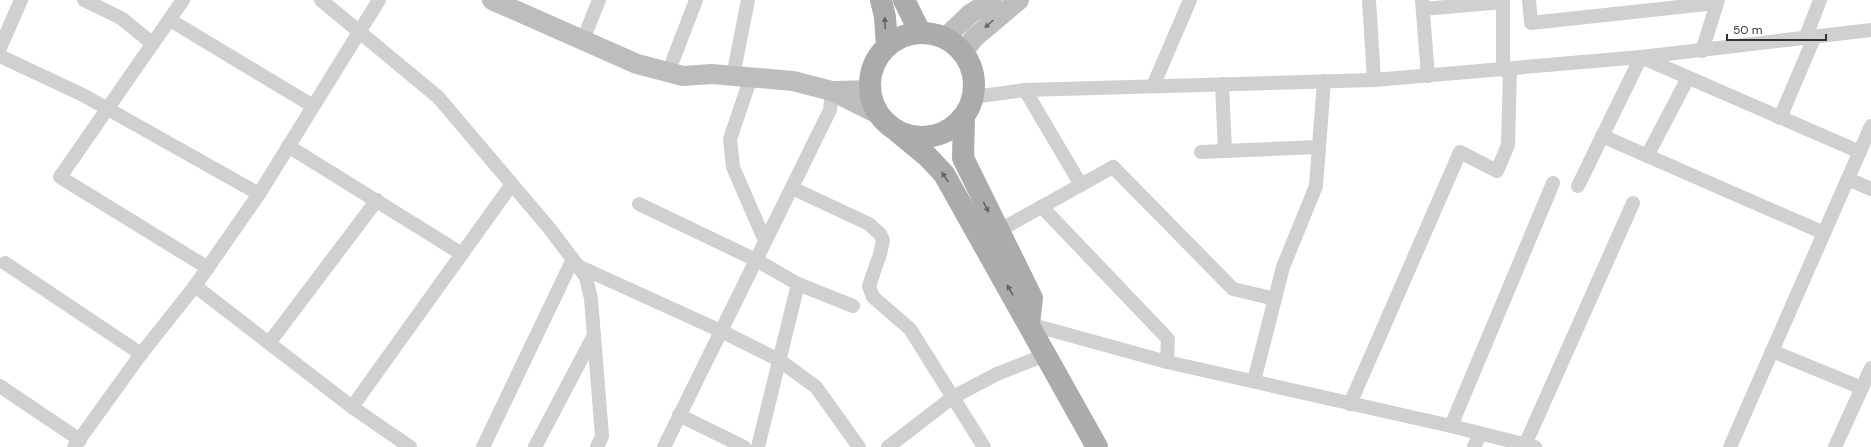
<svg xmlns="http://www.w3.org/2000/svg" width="1871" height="447" font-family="'DM Sans',sans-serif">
<rect width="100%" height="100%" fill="#fff"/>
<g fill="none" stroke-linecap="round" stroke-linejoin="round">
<!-- street -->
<g stroke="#d0d0d0" stroke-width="14">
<polyline points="84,0 121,18 153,44"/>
<polyline points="183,0 60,177 208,268"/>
<polyline points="321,0 438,97 550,229 586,277 591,299 602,436 597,447"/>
<polyline points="1369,0 1374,80"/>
<polyline points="1422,0 1428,76"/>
<polyline points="1529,0 1531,23 1716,3"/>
<polyline points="1423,9 1503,2"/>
<polyline points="170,20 313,106"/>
<polyline points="587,30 599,0"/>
<polyline points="1805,39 1820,0"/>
<polyline points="0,48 21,0"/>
<polyline points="1702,51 1718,0"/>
<polyline points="0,56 83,95 259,194"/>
<polyline points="673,60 696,0"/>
<polyline points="1503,70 1503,0"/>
<polyline points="733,76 748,0"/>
<polyline points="751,77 730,139 733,167 765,241"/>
<polyline points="1222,84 1225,151"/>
<polyline points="1153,86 1190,0"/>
<polyline points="1025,90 1081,185"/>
<polyline points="973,97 1025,90 1374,80 1641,57 1871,30"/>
<polyline points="1780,118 1814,38"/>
<polyline points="1602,136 1824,233"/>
<polyline points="288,146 462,254"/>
<polyline points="1201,152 1319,147"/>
<polyline points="1647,156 1688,78"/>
<polyline points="1848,179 1871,189"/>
<polyline points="1578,186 1641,57 1860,152"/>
<polyline points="792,188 869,224 880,234 883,240 880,254 869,286 873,297 910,329 984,447"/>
<polyline points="639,204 756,260 798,284 853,306"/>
<polyline points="1042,207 1168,339 1167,362"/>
<polyline points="998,231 1113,167 1233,289 1275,299"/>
<polyline points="5,263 141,354"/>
<polyline points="578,266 721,331 779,360 816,387 859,447"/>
<polyline points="195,286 352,407 410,447"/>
<polyline points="1029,324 1167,362 1451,426 1535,447"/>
<polyline points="269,343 377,200"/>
<polyline points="1772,351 1862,388"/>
<polyline points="1254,381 1283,267 1316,186 1324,81"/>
<polyline points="0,386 80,440"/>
<polyline points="1350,404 1460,152 1497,171 1508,145 1510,69"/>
<polyline points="352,407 512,184"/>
<polyline points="679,415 744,447"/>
<polyline points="1451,426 1553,183"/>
<polyline points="1525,445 1633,203"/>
<polyline points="74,447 141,354 195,286 259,194 379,0"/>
<polyline points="483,447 573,259"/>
<polyline points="535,447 594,335"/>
<polyline points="664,447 830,110 832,91"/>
<polyline points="758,447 798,284"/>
<polyline points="888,447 953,397 997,374 1045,355"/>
<polyline points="1474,447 1480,434"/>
<polyline points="1730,447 1871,126"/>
<polyline points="1835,447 1871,368"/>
</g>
<!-- secondary -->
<g stroke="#bdbdbd" stroke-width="20">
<polyline points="492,0 637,64 683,76 712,74 793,81 832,91 878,114"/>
<polyline points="945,38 970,14 992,0"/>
<polyline points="963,52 975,37 1019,0"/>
<polyline points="836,91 870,90"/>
</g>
<!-- primary -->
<g stroke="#ababab" stroke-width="22">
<polyline points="881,0 885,17 887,46"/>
<polyline points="904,0 920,32"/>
<circle cx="922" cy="85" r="52"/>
<polyline points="964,118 963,158 1032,298 1029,324"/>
<polyline points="899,133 927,156 944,174 1097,447"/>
</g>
</g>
<!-- one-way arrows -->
<defs><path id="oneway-solid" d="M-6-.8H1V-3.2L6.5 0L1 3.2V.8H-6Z"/></defs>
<g fill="#636363">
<use href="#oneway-solid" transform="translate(885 23) rotate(-93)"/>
<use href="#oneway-solid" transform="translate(945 177) rotate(-124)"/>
<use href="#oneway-solid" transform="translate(986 207) rotate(63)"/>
<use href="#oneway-solid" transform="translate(1010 290) rotate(-120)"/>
</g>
<use fill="#6a6a6a" href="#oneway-solid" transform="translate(989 24) rotate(138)"/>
<!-- scale -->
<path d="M1727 34v6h99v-6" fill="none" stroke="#333333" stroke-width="2"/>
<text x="1733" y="34" font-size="12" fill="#333333" stroke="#ffffff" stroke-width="3" paint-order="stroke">50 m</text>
</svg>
